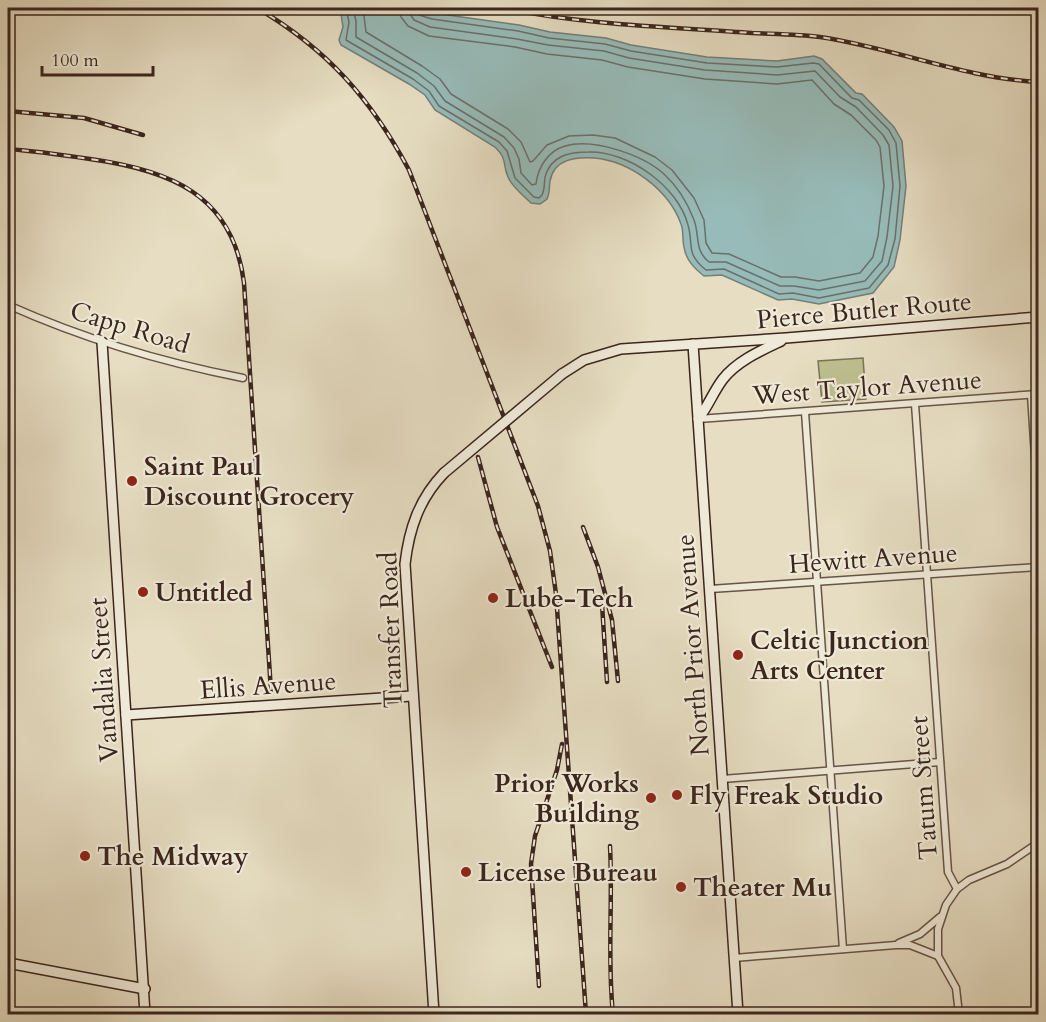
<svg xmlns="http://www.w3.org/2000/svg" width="1046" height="1022" font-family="Cardo,serif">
<rect width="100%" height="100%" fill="#e6ddc2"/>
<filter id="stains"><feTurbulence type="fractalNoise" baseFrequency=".00333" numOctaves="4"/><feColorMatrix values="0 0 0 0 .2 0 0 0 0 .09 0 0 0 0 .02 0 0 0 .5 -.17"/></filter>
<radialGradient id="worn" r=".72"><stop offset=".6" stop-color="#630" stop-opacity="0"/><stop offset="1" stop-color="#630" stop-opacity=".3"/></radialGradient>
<!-- green -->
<polygon fill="#bdbe8e" stroke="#7c7256" stroke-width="1.5" points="863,358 866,399 822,402 818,361"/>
<!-- water -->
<path fill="#97bbb8" stroke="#727f7a" stroke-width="1.5" d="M340 8H412L433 13 519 25 550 32 606 38 631 45 707 57 777 61 814 56 822 59 856 93 862 94 894 127 902 141 906 186 900 240 894 267 873 293 819 304 792 299 778 300 722 275 704 276C694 268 686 260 684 247 682 240 684 231 681 224 669 190 630 161 594 158 575 157 554 159 550 181 549 188 550 193 547 199L540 204 531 203C524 196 512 187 508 177 502 163 508 160 495 147L435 110 425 95 409 84 341 45 339 40 343 27Z"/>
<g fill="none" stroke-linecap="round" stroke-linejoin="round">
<!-- shore -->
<g stroke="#69706b" stroke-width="1.5">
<path d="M346 8 349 22 346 40 413 79 429 91 439 106 499 142 507 151 515 178 534 197 539 198 542 195C545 189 544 183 545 177 551 155 570 152 589 152 628 151 678 186 688 225 694 246 685 253 706 270L724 269 779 294 793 293 819 298 869 288 888 265 895 239 900 186 896 143 889 130 859 100 852 98 845 91 819 64 813 63 777 67 707 63 631 51 605 44 549 38 518 31 432 19 419 15 417 8"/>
<path d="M353 8 356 21V37L417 73 434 86 445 101 504 137 514 148 519 159 521 173 532 185 536 184C538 167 548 151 565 146 594 138 643 155 664 174 677 186 688 204 694 220 700 236 694 250 709 262H726L780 286H794L819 290 865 281 882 261 887 237 893 186 889 145 883 135 856 107 840 97 815 71 777 75 705 70 629 58 604 51 548 45 517 39 430 27 414 20 410 14 409 8"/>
<polyline points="363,8 366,32 422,66 440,79 451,94 508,129 521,142 530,162 533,161 547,145 569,136 593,135 615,138 655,157 672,170 694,198 704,220 706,243 712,253 729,254 781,277 795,277 819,281 860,273 873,257 878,236 884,186 880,147 876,140 851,115 834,104 812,80 777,84 705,79 628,67 602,60 547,54 515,47 429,36 408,26 401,17 400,8"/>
</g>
<defs>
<g id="street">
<path d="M8 305C84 339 161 362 243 378"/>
<polyline points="1031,395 1038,503"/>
<polyline points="915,404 948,872 957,889 946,905 938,929 938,956 956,988 959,1014"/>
<polyline points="805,412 843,949"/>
<polyline points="698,419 1038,394"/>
<polyline points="710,589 1038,567"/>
<polyline points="722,779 940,762"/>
<polyline points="957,889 969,880 1007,864 1038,843"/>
<polyline points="899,943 920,934 940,917"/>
<polyline points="734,958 896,945 910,945 938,956"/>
</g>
<g id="secondary">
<polyline points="102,342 145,1014"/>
<polyline points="693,344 738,1014"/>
<polyline points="562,374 584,360 621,349 786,338 1038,317"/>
<path d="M698 419C708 407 713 392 723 379 737 361 760 351 781 341"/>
<polyline points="126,715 412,696"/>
<polyline points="8,963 145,989"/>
<path d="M434 1014 405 564C409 529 419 499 444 473"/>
</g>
</defs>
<!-- street casing -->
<use href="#street" stroke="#665447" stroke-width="9"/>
<!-- secondary casing -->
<use href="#secondary" stroke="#3b261e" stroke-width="12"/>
<!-- street -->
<use href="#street" stroke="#efe9d7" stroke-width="6"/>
<!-- secondary -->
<use href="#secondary" stroke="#efe9d7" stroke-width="9"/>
<defs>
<g id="rail">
<path d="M257 8C327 49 371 99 409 170L538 506 550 551 556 594 586 1014"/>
<path d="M503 8C584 25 669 27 752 33 774 34 798 34 820 37 894 48 964 78 1038 82"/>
<polyline points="8,111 84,118 143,135"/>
<path d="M8 149C35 151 63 155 90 159 169 170 233 194 244 283L271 691"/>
<polyline points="478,457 497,527 552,667"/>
<polyline points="583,527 598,567 612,620 618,681"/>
<polyline points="602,604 607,682"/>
<path d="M610 846C613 903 607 958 613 1014"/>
<polyline points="539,986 531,864 535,836 557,770 562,744"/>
</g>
</defs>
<!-- rail casing -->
<use href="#rail" stroke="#3b261e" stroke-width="4.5"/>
<!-- rail -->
<use href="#rail" stroke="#efe9d7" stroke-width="2" stroke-dasharray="7" stroke-linecap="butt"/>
<defs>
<polyline id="secondary-bridge" points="444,473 562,374"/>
</defs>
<!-- secondary-bridge casing -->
<use href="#secondary-bridge" stroke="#3b261e" stroke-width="12" stroke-linecap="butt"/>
<!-- secondary-bridge -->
<use href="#secondary-bridge" stroke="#efe9d7" stroke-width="9"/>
</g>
<!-- markers -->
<g fill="#8f2418" stroke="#efe9d7" stroke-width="2">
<circle cx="132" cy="481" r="6"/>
<circle cx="143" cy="592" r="6"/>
<circle cx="493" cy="598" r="6"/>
<circle cx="738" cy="655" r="6"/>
<circle cx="677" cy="795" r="6"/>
<circle cx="651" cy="798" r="6"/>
<circle cx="85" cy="856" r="6"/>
<circle cx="466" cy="872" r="6"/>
<circle cx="681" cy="887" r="6"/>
</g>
<g text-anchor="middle" stroke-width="4.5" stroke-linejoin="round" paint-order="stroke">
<!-- street labels -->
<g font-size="26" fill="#3b261e" stroke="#efe9d7">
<text transform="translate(864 310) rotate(-5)" y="9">Pierce Butler Route</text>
<text transform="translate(130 327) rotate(17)" y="9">Capp Road</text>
<text transform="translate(867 387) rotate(-4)" y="9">West Taylor Avenue</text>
<text transform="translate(873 558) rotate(-4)" y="9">Hewitt Avenue</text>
<text transform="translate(390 630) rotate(-92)" y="9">Transfer Road</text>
<text transform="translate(692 645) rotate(-94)" y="9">North Prior Avenue</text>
<text transform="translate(103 680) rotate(-94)" y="9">Vandalia Street</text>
<text transform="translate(268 685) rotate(-4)" y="9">Ellis Avenue</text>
<text transform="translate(923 788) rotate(-94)" y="9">Tatum Street</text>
</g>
<!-- poi labels -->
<g font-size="26" font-weight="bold" fill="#3b261e" stroke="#efe9d7" text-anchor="start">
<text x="144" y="475">Saint Paul<tspan x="144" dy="30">Discount Grocery</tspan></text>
<text x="155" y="601">Untitled</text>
<text x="505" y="607">Lube-Tech</text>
<text x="750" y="649">Celtic Junction<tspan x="750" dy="30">Arts Center</tspan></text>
<text x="639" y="792" text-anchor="end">Prior Works<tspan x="639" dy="30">Building</tspan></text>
<text x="689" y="804">Fly Freak Studio</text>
<text x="97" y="865">The Midway</text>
<text x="478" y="881">License Bureau</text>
<text x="693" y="896">Theater Mu</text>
</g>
</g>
<!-- margin -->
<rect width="1046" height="1022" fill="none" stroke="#e6ddc2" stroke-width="30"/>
<rect x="9" y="9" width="1028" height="1004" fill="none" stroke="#3b261e" stroke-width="3"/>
<rect x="15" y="15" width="1016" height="992" fill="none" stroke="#3b261e" stroke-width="1.5"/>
<!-- scale -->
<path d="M42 66v9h111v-9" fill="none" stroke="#3b261e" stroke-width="3"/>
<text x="51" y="66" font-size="18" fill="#3b261e" stroke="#efe9d7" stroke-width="4.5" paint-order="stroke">100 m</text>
<rect width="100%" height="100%" filter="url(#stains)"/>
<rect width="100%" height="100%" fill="url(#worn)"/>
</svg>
